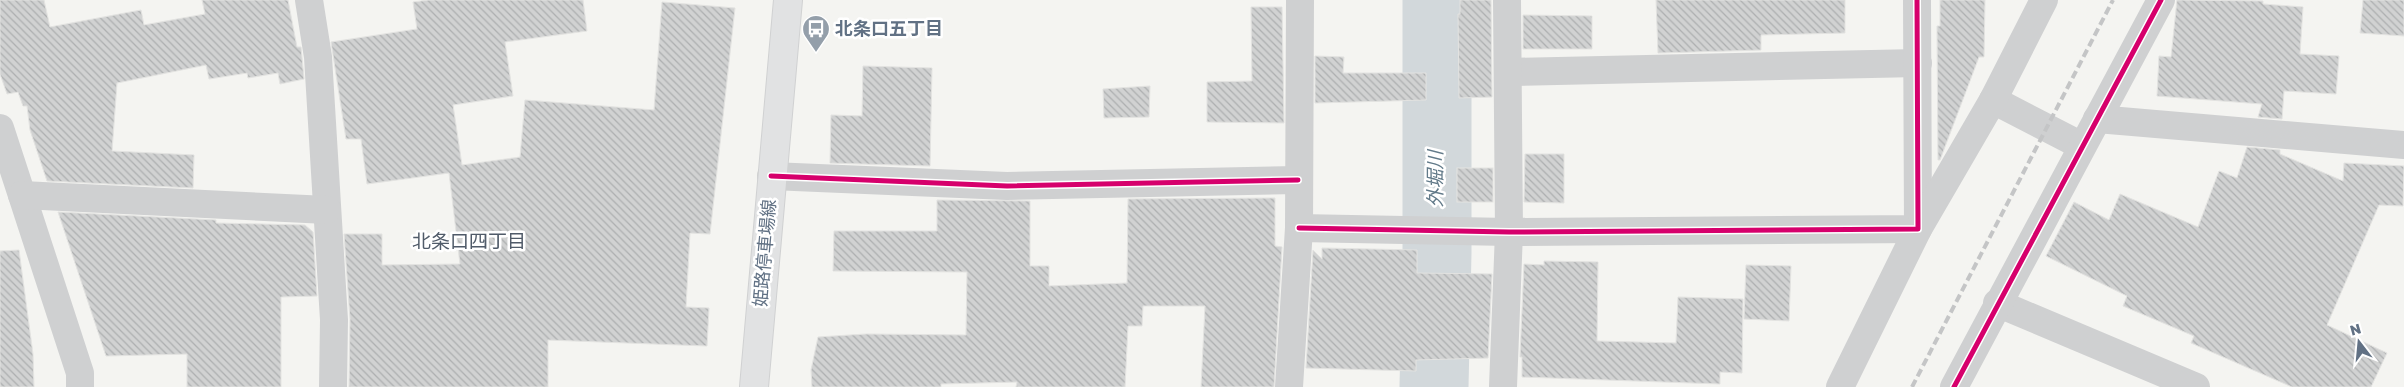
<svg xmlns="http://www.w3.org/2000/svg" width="2404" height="387" font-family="'Golos Text','Noto Sans JP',sans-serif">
<defs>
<pattern id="building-back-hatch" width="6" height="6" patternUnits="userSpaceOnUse" patternTransform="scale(1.25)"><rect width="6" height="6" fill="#d1d2d2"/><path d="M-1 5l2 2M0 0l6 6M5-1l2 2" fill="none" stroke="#adafb0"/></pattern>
</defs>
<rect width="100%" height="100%" fill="#f4f4f1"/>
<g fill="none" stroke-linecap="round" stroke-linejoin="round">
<!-- river -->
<polyline stroke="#d2d8db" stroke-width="69" points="1434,387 1437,253 1437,0"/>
</g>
<!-- building -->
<g fill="url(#building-back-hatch)" stroke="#e3e3e1">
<polygon points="0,0 44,0 50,27 141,10 144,25 205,14 202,0 288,0 297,47 301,47 304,79 280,84 278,73 248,78 247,73 209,79 206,65 117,83 112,151 194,155 193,188 47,181 30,130 27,106 23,106 18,92 7,94 0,74"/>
<polygon points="429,0 583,0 587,31 505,42 513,96 453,105 462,165 520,157 525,100 654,110 662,2 735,8 710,234 690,233 686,307 709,308 707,346 548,340 548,387 349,387 350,319 344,234 382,234 382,265 460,264 449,173 367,184 361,139 346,139 331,42 417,29 413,2"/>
<polygon points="1460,0 1491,0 1492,97 1459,98 1458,14 1460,14"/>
<polygon points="1656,0 1845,0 1845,33 1761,35 1761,50 1658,53"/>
<polygon points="1940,0 1985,0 1984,57 1979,57 1940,160 1938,160 1937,26 1940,26"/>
<polygon points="2177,0 2263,1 2263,4 2303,7 2300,54 2339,56 2336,94 2284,91 2282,119 2258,117 2262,104 2157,96 2159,56 2171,57"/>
<polygon points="2363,0 2404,0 2404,36 2360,33"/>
<polygon points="1251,7 1282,7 1284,123 1207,122 1207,82 1252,81"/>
<polygon points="1523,15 1592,16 1592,49 1523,49"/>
<polygon points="1315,56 1344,57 1343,73 1426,73 1426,100 1315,103"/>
<polygon points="863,66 932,68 930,166 830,163 831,115 862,116"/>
<polygon points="1150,86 1149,117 1104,118 1103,89"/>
<polygon points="2247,147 2280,150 2280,154 2343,181 2344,163 2404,166 2403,206 2379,205 2327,325 2387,353 2371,387 2292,387 2191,343 2194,336 2123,306 2127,296 2046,256 2074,202 2109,220 2120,194 2198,227 2219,171 2237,178"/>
<polygon points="1525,154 1564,154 1564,203 1524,202"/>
<rect x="1457" y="168" width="36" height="34"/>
<polygon points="1275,198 1275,246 1282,247 1274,387 1201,387 1205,306 1143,306 1142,326 1128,326 1125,387 1016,387 1017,382 941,384 941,387 812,387 811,370 818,337 866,334 966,335 967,272 833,271 834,231 937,231 937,200 1030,201 1030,266 1049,266 1049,286 1127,283 1128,199"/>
<polygon points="58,212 216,220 216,223 305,225 313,232 317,296 281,297 281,387 187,387 187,354 106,356"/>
<polygon points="1322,248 1417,250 1417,273 1492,274 1488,358 1416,360 1416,371 1306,368 1313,250 1322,259"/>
<polygon points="19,250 33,354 34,387 0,387 0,251"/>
<polygon points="1544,261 1598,262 1597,341 1676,343 1678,297 1743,299 1742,373 1720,372 1720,384 1522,377 1522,357 1520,357 1524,264 1544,265"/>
<polygon points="1746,265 1791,266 1789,321 1744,319"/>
</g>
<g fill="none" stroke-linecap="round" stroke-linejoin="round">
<defs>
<polyline id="major" points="754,387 788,0"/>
</defs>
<!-- major casing -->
<use href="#major" stroke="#d0d1d2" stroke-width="30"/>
<!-- minor -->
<g stroke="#cfd0d1" stroke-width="28">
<polyline points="309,0 318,57 334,320 333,387"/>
<polyline points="1509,72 1918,63"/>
<polyline points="1993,100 2082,146"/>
<polyline points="2097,119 2404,145"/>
<polyline points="0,128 80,373 80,387"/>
<polyline points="771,176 1007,186 1298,180"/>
<polyline points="22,195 327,210"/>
<polyline points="1299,228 1509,232 1918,229 1917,0"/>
<polyline points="1997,303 2196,387"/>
<polyline points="1289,387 1299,228 1300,0"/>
<polyline points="1503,387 1509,232 1507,0"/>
<polyline points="1840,387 1918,229 1993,100 2044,0"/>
<polyline points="1954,387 2161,0"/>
</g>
<!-- major -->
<use href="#major" stroke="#e1e2e3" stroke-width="28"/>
<!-- rail -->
<polyline stroke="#c4c5c6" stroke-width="4" stroke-dasharray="8 4" stroke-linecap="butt" points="1912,387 2113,0"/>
<defs>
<g id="cycleway">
<polyline points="771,176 1007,186 1298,180"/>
<polyline points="1299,228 1509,232 1918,229 1917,0"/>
<polyline points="1954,387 2161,0"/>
</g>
</defs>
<!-- cycleway casing -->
<use href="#cycleway" stroke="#fff" stroke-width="8"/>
<!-- cycleway -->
<use href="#cycleway" stroke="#d6006c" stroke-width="5"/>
</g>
<!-- icons -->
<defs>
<symbol id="bus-pin" viewBox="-11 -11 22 30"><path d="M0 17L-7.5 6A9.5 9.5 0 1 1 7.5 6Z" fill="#949faa" stroke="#fff"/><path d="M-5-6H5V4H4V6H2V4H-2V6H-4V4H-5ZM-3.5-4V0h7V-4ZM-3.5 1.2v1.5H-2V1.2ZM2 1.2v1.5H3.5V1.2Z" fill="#fff"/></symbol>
</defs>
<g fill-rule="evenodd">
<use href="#bus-pin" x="800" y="13" width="32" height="43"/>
</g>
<g text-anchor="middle" stroke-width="5" stroke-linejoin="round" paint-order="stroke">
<!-- poi labels -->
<g font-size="18" font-weight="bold" fill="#617184" stroke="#fff" text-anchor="start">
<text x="835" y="35">北条口五丁目</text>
</g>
<!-- street labels -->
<g font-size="18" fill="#617184" stroke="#fff">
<text transform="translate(765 253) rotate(-85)" y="6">姫路停車場線</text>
</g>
<!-- water labels -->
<g font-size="19" font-style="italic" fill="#627a89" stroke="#fff">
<text transform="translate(1435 179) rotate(-90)" y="7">外堀川</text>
</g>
<!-- neighbourhood labels -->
<g font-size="19" fill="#505b69" stroke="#fff">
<text x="469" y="248">北条口四丁目</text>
</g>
</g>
<!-- north arrow -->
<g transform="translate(2359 342) rotate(344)" stroke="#ffffff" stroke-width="4" paint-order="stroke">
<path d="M0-4L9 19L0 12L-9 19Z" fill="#617184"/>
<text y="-8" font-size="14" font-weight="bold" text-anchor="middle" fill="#617184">N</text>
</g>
</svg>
